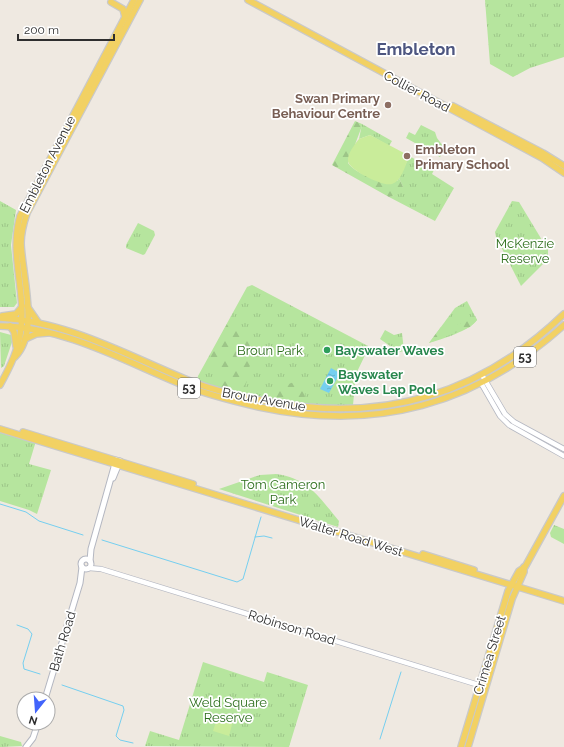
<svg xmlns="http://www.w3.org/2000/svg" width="564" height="747" font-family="Raleway,sans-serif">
<defs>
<pattern id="grass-tufts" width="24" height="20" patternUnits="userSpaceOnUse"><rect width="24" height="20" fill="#b6e59e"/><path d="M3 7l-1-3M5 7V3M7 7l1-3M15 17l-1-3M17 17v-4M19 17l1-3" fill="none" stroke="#9dc588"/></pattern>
<pattern id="forest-firs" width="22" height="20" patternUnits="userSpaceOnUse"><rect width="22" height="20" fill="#b6e59e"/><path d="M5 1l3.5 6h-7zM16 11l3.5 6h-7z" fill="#9dc588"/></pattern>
<pattern id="water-ripples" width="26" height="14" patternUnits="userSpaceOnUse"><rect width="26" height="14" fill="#75cff0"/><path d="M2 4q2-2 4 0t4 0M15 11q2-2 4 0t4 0" fill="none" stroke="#66b2ce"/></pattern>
</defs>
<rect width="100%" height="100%" fill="#efe9e1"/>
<!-- grass -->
<g fill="url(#grass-tufts)">
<polygon points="485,0 564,0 564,57 530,68 513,77 490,64"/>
<polygon points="362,124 392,141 389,146 370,135 359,139"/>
<polygon points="421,125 435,132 437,138 443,146 441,149 444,151 440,157 406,138 409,132 415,135"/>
<polygon points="404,153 434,170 432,174 454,188 435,221 389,197 397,194 403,187 399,178 408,159"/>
<polygon points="0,201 16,210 11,245 17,303 14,307 0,307"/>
<polygon points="512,201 519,202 548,250 548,259 521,286 496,237 495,232"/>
<polygon points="138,223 154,231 155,235 145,254 143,255 126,248 126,245"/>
<path d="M252 285 368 346V349L356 374 353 405C336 416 218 390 197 381L198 376 247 287Z"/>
<path d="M467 301 477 320C471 330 440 340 429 343L455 308Z"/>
<polygon points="385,330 394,335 402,333 404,351 384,356 387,355 390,346 380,339"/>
<polygon points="0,332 11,335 12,342 4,366 1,368"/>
<polygon points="0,430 36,441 29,464 51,470 37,514 29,510 0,501"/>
<path d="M276 474C308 478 320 498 339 521L338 527 219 489 260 475Z"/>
<polygon points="554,525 564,529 564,544 551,537 550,533"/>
<polygon points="203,662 264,682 267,672 308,685 289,747 145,746 150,731 179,740"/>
<polygon points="0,736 21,742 22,746 0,747"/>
</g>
<!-- forest -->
<g fill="url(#forest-firs)">
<path d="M355 121 362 124V126L348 163C360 178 380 179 397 181L399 178 403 187 402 193 389 197 332 165Z"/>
<polygon points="475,316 477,320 470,327 429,343 441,327 446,331 455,325 474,319"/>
<path d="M227 324 232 329 239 328 243 336 249 335 253 336C258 346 253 364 246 372L248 379 244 388 254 393V397L219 389 214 384 224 378 207 362Z"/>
<polygon points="297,381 301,384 302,391 305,392 304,404 271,400 269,396 274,389"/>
</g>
<!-- pitch -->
<g fill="#c9ec9a">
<path d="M370 135 404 153 408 159C405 167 401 181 392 184 383 187 349 170 348 161 347 154 355 144 359 139Z"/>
<polygon points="218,716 233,721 229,736 213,731"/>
</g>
<!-- water -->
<polygon fill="url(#water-ripples)" points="331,368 340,373 329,393 320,389"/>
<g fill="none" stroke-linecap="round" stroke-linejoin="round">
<!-- stream -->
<g stroke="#75cff0" stroke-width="1">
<polyline points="0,504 26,512 39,521 83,535"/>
<polyline points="255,537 264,536 272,538"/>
<polyline points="102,540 237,582 243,579 261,517"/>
<polyline points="17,625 28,629 32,634 23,663 24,669 40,674"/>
<polyline points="62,685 123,706 124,710 116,736 120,740 133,743"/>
<polyline points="380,739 401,672"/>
</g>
<defs>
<g id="tertiary">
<polyline points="482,375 505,414 514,422 564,449"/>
<polyline points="481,383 500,416 509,425 564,456"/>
<polyline points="89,568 101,569 482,686"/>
</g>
<g id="secondary">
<polyline points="113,478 120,461"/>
<circle cx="86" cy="564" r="5"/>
<polyline points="90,561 91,549 116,460"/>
<polyline points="45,699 80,583 82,567"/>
<polyline points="26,747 33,738 38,723"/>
</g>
<g id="primary">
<polyline points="248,0 542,158 564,173"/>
<polyline points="111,2 123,9 125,17"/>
<polyline points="453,106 543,153 564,166"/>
<polyline points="27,306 38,322"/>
<polyline points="2,316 16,314 21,308"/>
<path d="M0 318C69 321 132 358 195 383 220 392 245 398 271 402 385 423 481 394 564 314"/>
<path d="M0 326C65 327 124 361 183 385 208 395 233 401 259 407 376 432 475 405 564 325"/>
<polyline points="10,326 14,332 16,346"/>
<polyline points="25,339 36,334 47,333"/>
<path d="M15 357C40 332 22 275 21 243 21 232 24 222 27 213L140 0"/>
<path d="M0 385C10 367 19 349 21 328 26 291 9 254 20 216L134 0"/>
<polyline points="0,429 564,601"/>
<polyline points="23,432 193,484"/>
<polyline points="423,554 474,570"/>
<polyline points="461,747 508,591 519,571 525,567 564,496"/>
<polyline points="468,747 512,599 524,572 524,567"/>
</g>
</defs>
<!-- tertiary casing -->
<use href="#tertiary" stroke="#b4b7c1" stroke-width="6"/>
<!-- secondary casing -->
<use href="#secondary" stroke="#b4b7c1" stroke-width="7"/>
<!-- primary casing -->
<use href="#primary" stroke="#c9c9c9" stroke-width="8"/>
<!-- tertiary -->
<use href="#tertiary" stroke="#fff" stroke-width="4.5"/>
<!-- secondary -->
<use href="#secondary" stroke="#fff" stroke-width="5"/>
<!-- primary -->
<use href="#primary" stroke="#f2d163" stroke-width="5.5"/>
</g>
<!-- markers -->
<g fill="#8d6e63" stroke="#fff" stroke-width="1.5">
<circle cx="388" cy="105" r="4"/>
<circle cx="407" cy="156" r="4"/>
</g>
<g fill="#2e9e5b" stroke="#fff" stroke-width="1.5">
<circle cx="327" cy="350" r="4"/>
<circle cx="330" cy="381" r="4"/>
</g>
<g text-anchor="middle" stroke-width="3.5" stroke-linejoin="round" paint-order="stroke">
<!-- shield labels -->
<g fill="#fff" stroke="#6d6d6d" stroke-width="1">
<rect x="514" y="347" width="22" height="20" rx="3"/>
<rect x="178" y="378" width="22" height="20" rx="3"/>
</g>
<g font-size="12" font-weight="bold" fill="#2e2e2e">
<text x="525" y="361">53</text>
<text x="189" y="392">53</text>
</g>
<!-- street labels -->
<g font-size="13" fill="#2e2e2e" stroke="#fff">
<text transform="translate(417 91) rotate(28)" y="5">Collier Road</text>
<text transform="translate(47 164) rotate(-63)" y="5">Embleton Avenue</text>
<text transform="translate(264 399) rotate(10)" y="5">Broun Avenue</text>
<text transform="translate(351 536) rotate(17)" y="5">Walter Road West</text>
<text transform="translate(292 627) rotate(17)" y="5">Robinson Road</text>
<text transform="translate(62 641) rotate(-73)" y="5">Bath Road</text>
<text transform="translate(489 655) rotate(-73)" y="5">Crimea Street</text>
</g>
<!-- education labels -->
<g font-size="13" font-weight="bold" fill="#785e54" stroke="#fff" text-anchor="end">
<text x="380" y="103">Swan Primary<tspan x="380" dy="15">Behaviour Centre</tspan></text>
<text x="415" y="154" text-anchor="start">Embleton<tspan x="415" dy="15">Primary School</tspan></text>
</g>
<!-- park labels -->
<g font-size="13" fill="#2c6e1b" stroke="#fff">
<text x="525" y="248">McKenzie<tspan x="525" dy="15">Reserve</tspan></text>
<text x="270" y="355">Broun Park</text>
<text x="283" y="489">Tom Cameron<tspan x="283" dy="15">Park</tspan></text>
<text x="228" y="707">Weld Square<tspan x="228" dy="15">Reserve</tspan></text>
</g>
<!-- leisure labels -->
<g font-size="13" font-weight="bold" fill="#27864d" stroke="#fff" text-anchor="start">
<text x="335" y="355">Bayswater Waves</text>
<text x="338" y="379">Bayswater<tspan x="338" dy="15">Waves Lap Pool</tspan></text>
</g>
<!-- district labels -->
<g font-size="17" font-weight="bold" fill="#4d5680" stroke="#fff">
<text x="416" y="55">Embleton</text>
</g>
</g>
<!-- north arrow -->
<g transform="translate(36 711) rotate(197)"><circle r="19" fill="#ffffff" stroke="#ababab"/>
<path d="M0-3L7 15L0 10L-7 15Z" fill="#4264fb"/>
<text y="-6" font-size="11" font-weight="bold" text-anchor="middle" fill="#2e2e2e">N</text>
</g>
<!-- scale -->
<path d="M18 34v6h96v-6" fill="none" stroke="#2e2e2e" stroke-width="2"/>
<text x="24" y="34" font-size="12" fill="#2e2e2e" stroke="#ffffff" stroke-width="3" paint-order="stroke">200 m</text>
</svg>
